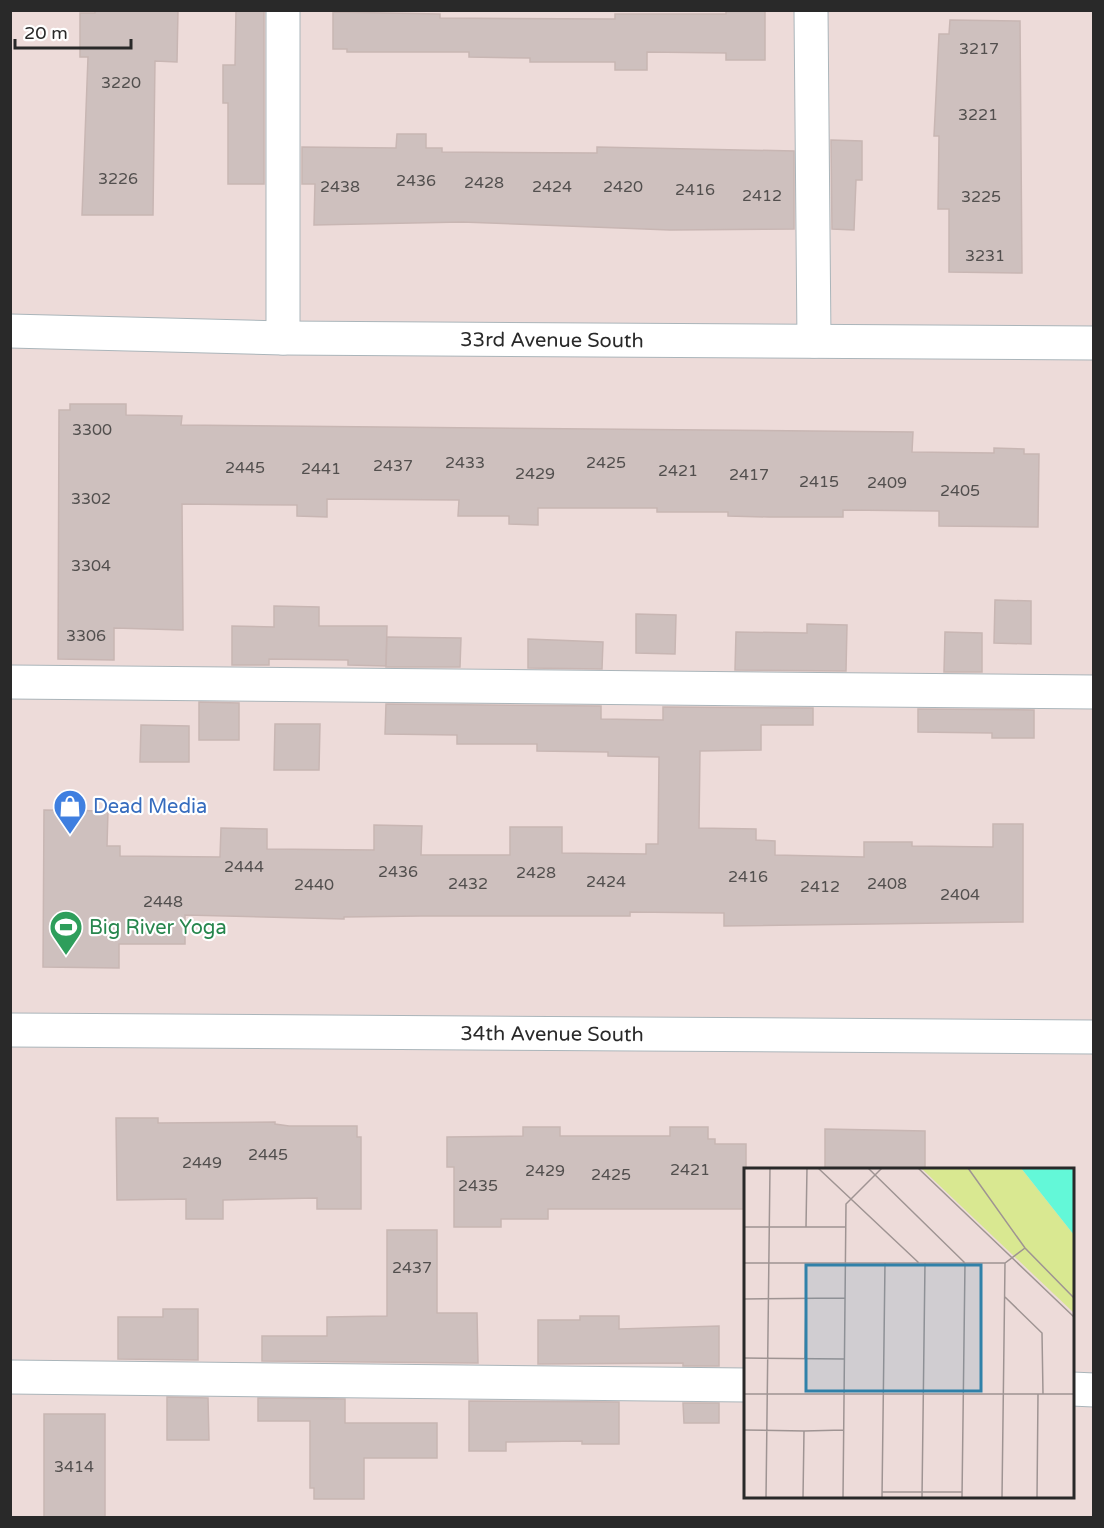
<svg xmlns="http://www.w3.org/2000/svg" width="1104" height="1528" font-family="'Varela Round',sans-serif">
<rect width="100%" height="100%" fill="#eddbd9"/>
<!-- building -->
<g fill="#cec0be" stroke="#c8b6b3" stroke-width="1.5">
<polygon points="95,10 178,10 177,62 155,61 153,215 82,215 88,57 80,57 80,13 95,13"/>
<polygon points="236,10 264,10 264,184 228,184 228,103 223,103 223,65 235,65"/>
<polygon points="726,10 765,10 765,60 726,60 726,53 647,52 647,70 615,70 615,62 530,62 530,58 469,57 469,52 347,52 347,49 333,49 333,12 440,14 440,18 615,19 615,14 726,14"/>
<polygon points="950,20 1020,21 1022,273 949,272 949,209 938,209 939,136 934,136 939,34 949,34"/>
<polygon points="397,134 426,134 426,148 442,148 442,152 597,153 597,147 794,151 794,229 670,230 462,222 314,225 315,184 302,184 302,147 396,148"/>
<polygon points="831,140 862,141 862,180 856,180 854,230 832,229"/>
<polygon points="70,404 126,404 126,415 182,416 181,425 913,432 912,452 994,453 994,448 1024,449 1024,454 1039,454 1038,527 939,526 939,511 843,510 843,517 769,517 728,516 728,512 657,512 657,508 538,508 538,525 509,524 509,516 458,516 459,500 327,499 327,517 297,516 297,505 182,504 183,630 114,628 114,660 58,659 59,410 70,410"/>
<polygon points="995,600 1031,601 1031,644 994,643"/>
<polygon points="274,606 319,607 319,626 387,626 386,666 348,665 348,660 269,659 269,665 232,665 232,626 274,627"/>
<polygon points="636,614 676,615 675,654 636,653"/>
<polygon points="807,624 847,625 846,671 735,670 736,632 807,633"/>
<polygon points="945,632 982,633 982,672 944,672"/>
<polygon points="387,637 461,638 460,667 386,667"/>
<polygon points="528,639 603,642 602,669 528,668"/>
<polygon points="199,702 239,703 239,740 199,740"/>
<polygon points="386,704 601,706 601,719 663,720 663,707 813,708 813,725 761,725 761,750 700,751 699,828 756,829 756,840 775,841 775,855 864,857 864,842 912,842 912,846 993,847 993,824 1023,824 1023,922 724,926 724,913 630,912 630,916 421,916 344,917 344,919 185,915 185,944 119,944 119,968 43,967 44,810 108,811 107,846 120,846 120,856 220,857 221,828 267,829 267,849 374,850 374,825 422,826 421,855 510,855 510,827 562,827 562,853 646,854 646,844 658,844 659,757 608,756 608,752 537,751 537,744 457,744 457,735 385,734"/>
<polygon points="918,709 1034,710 1034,738 992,738 992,733 918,732"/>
<polygon points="275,724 320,724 319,770 274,770"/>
<polygon points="141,725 189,726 189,762 140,762"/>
<polygon points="116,1118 158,1118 158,1123 275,1122 275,1124 289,1126 357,1126 357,1137 361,1137 361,1209 317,1209 317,1198 223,1200 223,1219 186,1219 186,1199 117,1200"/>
<polygon points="523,1127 560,1127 560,1136 670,1136 670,1127 708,1127 708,1139 715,1139 715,1144 746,1144 746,1209 548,1209 548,1219 501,1219 501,1227 454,1227 454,1167 447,1167 447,1137 523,1136"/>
<polygon points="825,1129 925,1131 925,1170 825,1170"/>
<polygon points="387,1230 437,1230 437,1313 477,1313 478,1363 262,1361 262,1336 327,1336 327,1317 387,1316"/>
<polygon points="163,1309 198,1309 198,1360 118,1359 118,1317 163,1317"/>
<polygon points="580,1316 619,1316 619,1329 719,1326 719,1366 683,1366 683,1363 538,1364 538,1320 580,1320"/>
<polygon points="167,1397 208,1398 209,1440 167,1440"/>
<polygon points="258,1398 345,1399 345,1423 437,1423 437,1458 364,1458 364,1499 314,1499 314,1488 310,1488 310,1421 258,1421"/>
<polygon points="469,1401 619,1402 619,1444 582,1444 582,1441 506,1442 506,1451 469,1451"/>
<polygon points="683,1403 719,1403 719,1423 684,1423"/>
<rect x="44" y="1414" width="61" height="104"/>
</g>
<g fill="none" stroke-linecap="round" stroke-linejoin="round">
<defs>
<g id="minor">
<polyline points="283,10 283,338"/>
<polyline points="811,10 814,341"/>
<path id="s1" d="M10 331 283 338 1094 343"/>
<polyline points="10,682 1094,692"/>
<path id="s2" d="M10 1030 1094 1037"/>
<polyline points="10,1377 746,1385"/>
<polyline points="1072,1389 1094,1390"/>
</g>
</defs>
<!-- minor casing -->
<use href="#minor" stroke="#aab5ba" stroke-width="35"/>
<!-- minor -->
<use href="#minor" stroke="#fff" stroke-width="33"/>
</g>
<!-- icons -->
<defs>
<symbol id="shop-pin" viewBox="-11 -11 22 30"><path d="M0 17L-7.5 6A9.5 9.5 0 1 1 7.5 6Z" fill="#3f7fe0" stroke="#fff"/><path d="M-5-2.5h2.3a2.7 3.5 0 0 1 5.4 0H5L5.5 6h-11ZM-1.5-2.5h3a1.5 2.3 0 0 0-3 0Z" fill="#fff"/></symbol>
<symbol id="stadium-pin" viewBox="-11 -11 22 30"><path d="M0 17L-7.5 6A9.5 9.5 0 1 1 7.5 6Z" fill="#2e9e5b" stroke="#fff"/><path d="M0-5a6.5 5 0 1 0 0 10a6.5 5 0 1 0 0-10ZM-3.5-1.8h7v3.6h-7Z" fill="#fff"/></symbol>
</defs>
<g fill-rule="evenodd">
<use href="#shop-pin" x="51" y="787" width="38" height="52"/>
<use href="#stadium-pin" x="47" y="908" width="38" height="52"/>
</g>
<g text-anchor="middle" stroke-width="4.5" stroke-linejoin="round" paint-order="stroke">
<!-- number labels -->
<g font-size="16" fill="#524f4e">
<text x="979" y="54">3217</text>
<text x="121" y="88">3220</text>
<text x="978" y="120">3221</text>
<text x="118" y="184">3226</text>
<text x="416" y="186">2436</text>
<text x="484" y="188">2428</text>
<text x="340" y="192">2438</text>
<text x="552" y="192">2424</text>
<text x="623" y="192">2420</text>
<text x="695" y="195">2416</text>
<text x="762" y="201">2412</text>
<text x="981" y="202">3225</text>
<text x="985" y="261">3231</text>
<text x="92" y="435">3300</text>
<text x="465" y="468">2433</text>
<text x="606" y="468">2425</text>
<text x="393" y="471">2437</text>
<text x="245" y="473">2445</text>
<text x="321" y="474">2441</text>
<text x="678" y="476">2421</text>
<text x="535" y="479">2429</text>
<text x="749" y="480">2417</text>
<text x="819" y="487">2415</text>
<text x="887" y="488">2409</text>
<text x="960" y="496">2405</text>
<text x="91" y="504">3302</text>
<text x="91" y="571">3304</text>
<text x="86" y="641">3306</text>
<text x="244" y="872">2444</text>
<text x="398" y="877">2436</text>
<text x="536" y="878">2428</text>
<text x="748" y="882">2416</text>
<text x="606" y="887">2424</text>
<text x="468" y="889">2432</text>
<text x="887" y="889">2408</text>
<text x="314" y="890">2440</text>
<text x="820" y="892">2412</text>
<text x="960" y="900">2404</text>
<text x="163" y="907">2448</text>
<text x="268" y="1160">2445</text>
<text x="202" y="1168">2449</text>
<text x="690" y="1175">2421</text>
<text x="545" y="1176">2429</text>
<text x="611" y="1180">2425</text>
<text x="478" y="1191">2435</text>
<text x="412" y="1273">2437</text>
<text x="74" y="1472">3414</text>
</g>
<!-- street labels -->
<g font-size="20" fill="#292929" stroke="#fff">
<text dy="7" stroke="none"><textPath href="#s1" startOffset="542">33rd Avenue South</textPath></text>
<text dy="7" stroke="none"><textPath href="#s2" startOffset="542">34th Avenue South</textPath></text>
</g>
<!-- shop labels -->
<g font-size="20" fill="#366cbe" stroke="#fff" text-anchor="start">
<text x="93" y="813">Dead Media</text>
</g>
<!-- leisure labels -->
<g font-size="20" fill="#27864d" stroke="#fff" text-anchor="start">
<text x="89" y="934">Big River Yoga</text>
</g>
</g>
<!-- overview -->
<g transform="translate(744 1168)">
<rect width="330" height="330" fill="#eddbd9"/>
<path d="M177 0H277L330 67V145Z" fill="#d9e891"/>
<path d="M277 0H330V67Z" fill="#63f8d8"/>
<path fill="none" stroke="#9f9493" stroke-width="1.5" d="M74 0 175 95M124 0 221 95 218 330M174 0 330 149M224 0 281 80 330 130M0 59H102M62 59 63 0M0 95H261L281 80M261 129 298 165 299 226M0 131 101 130M0 190 101 191M61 191 62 130M0 226H330M0 262 60 263 59 330M60 263 100 262M138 324H218M22 330 26 0M99 330 102 36 138 0M138 330 141 95M178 330 181 95M258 330 261 95M293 330 294 226"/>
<path fill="#3081a9" fill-opacity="0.15" stroke="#3081a9" stroke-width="3" d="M62 97H237V223H62Z"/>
<rect width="330" height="330" fill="none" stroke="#292929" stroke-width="3"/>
</g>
<!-- border -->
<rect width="1104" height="1528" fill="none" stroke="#292929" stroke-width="24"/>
<!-- scale -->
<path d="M15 39v9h116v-9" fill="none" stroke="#292929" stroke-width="3"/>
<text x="24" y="39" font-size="18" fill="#292929" stroke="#ffffff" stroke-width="4.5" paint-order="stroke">20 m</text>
</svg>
